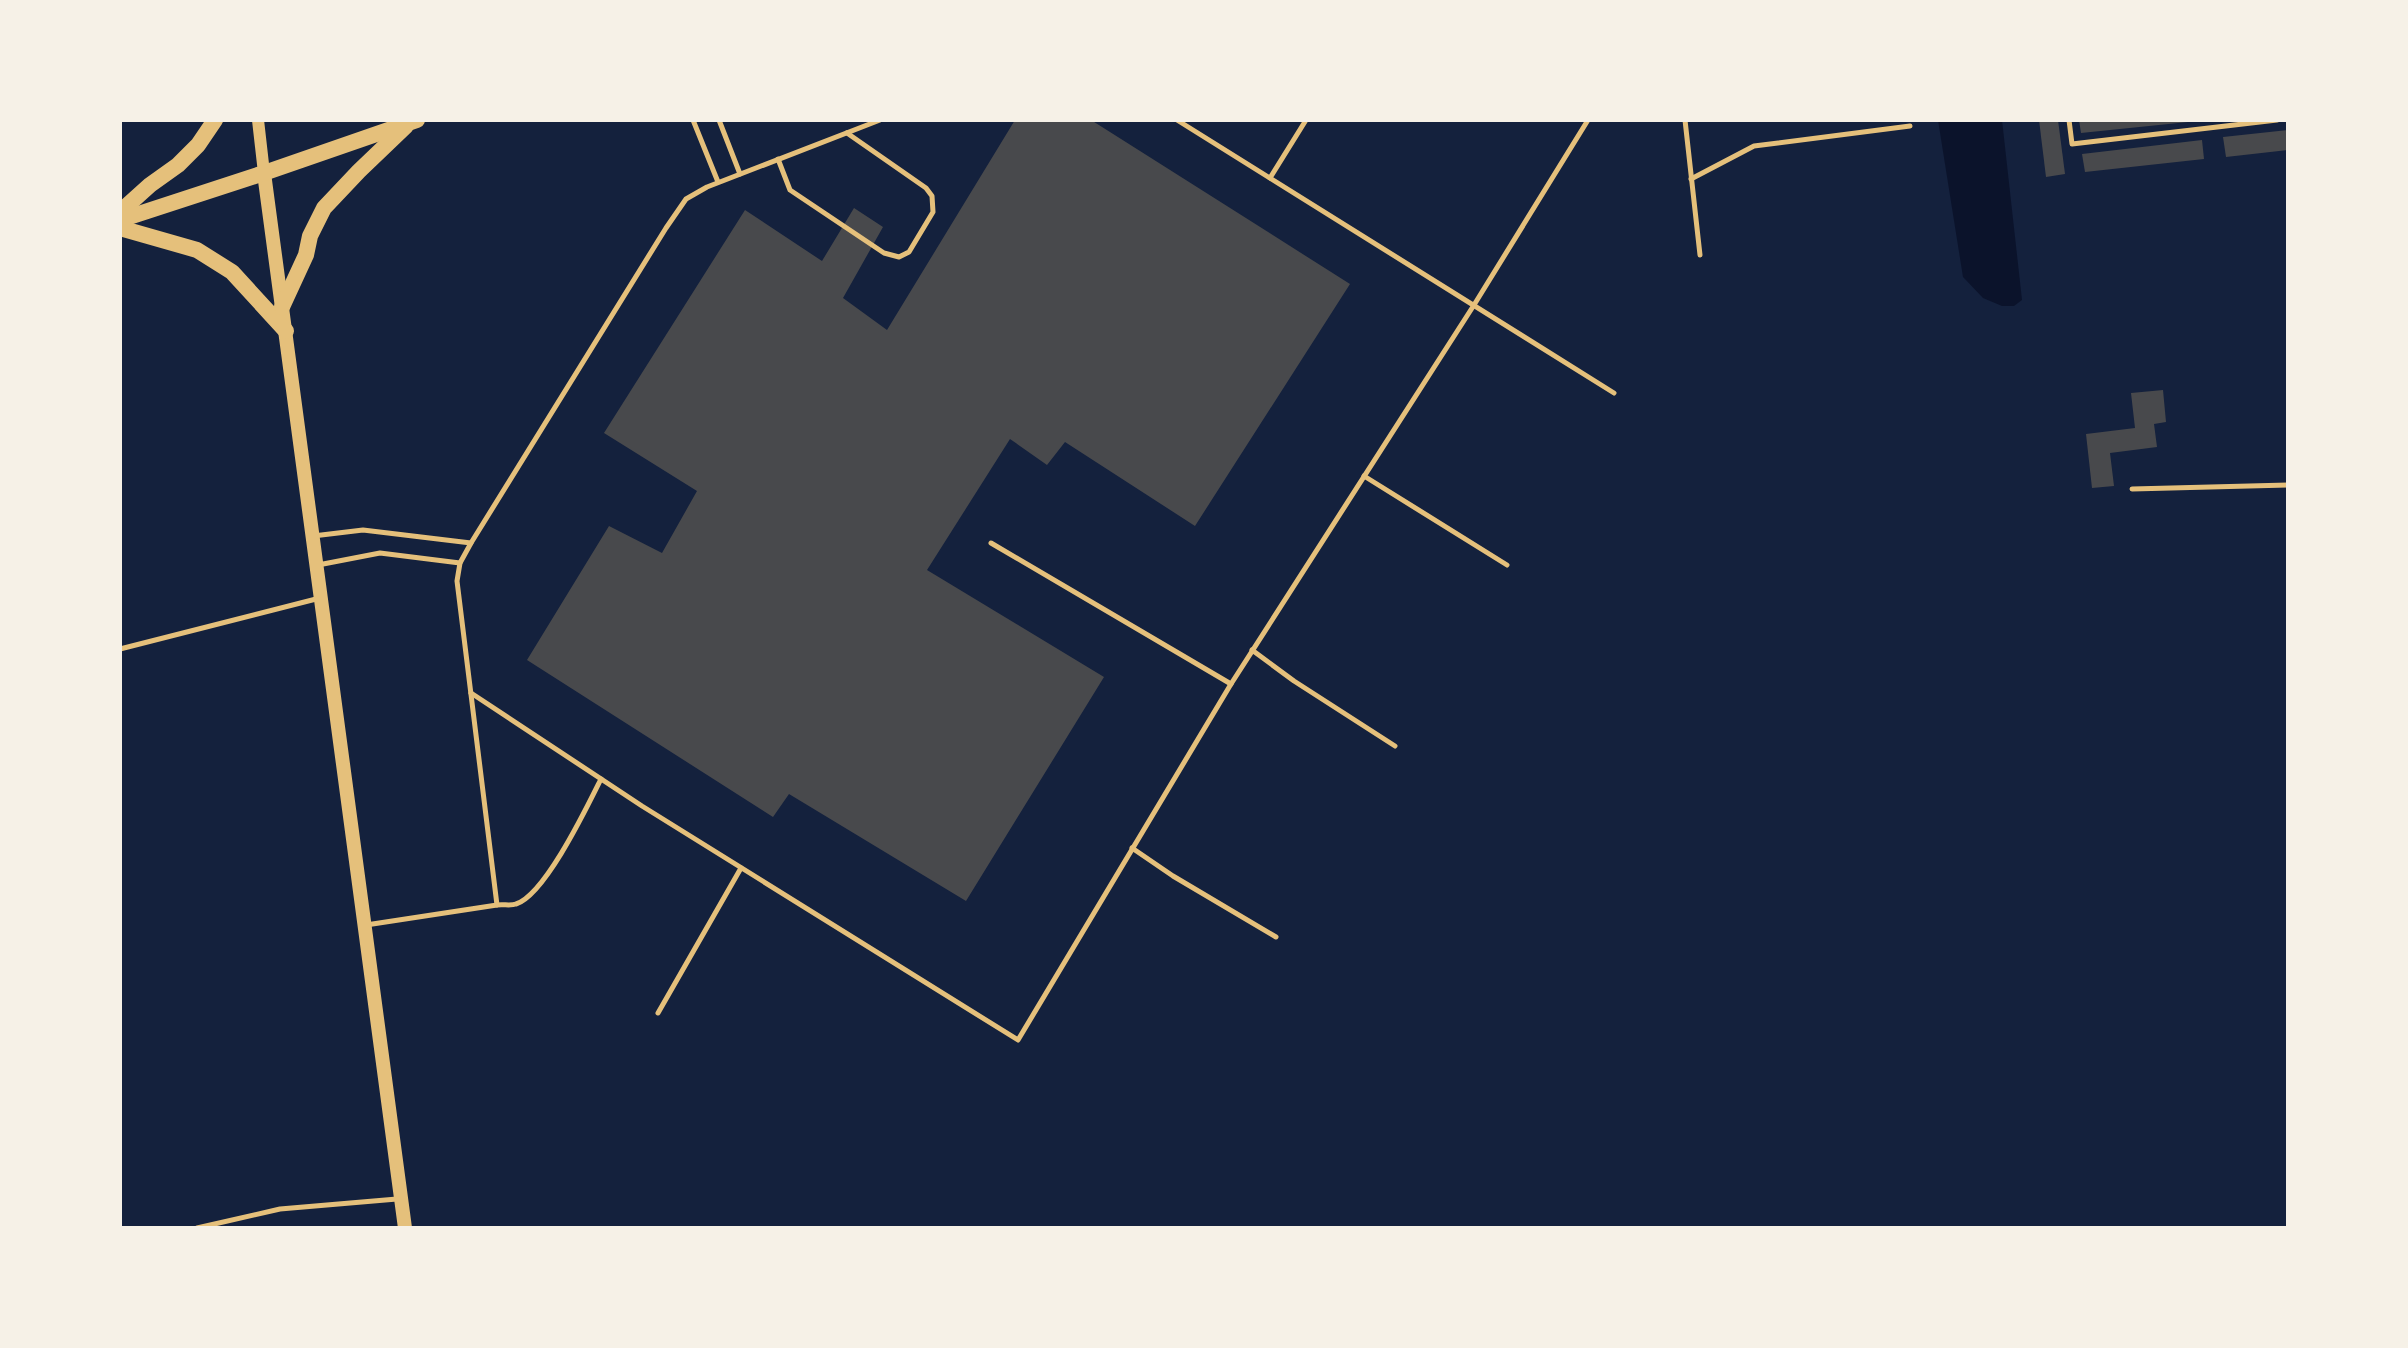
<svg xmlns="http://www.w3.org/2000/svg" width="2408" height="1348" font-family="Montserrat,sans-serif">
<rect width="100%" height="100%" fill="#14213d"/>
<!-- water -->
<polygon fill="#0b132b" points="1938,120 2002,120 2022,300 2014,306 2002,306 1983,298 1963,277"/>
<!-- building -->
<g fill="#48494c">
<polygon points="1015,120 1091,120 1350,284 1195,526 1065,442 1047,465 1010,439 927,570 1104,677 966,901 789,794 773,817 527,660 609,526 662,553 697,491 604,433 745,210 822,261 854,208 883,227 843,298 887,330"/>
<polygon points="2039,120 2058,120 2065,174 2046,177"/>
<polygon points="2079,120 2188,120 2188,122 2081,133"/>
<polygon points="2288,130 2288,150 2226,157 2223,137"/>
<polygon points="2202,140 2204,159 2085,172 2082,154"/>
<polygon points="2163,390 2166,422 2154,424 2157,447 2110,453 2114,486 2092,488 2086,434 2135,428 2131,393"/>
</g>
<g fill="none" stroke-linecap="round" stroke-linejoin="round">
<!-- service -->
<g stroke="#e5c07b" stroke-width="5">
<polyline points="693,120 718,182"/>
<polyline points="719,120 740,174"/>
<polyline points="1177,120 1614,393"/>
<polyline points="1685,120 1700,255"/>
<polyline points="2069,120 2072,144 2277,120"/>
<polyline points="778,159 790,190 884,253 899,257 909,252 933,212 932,196 926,188 847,133"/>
<polyline points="1270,178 1306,120"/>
<polyline points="1691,179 1754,146 1910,126"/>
<polyline points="1364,476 1507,565"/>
<polyline points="2132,489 2288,485"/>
<polyline points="313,536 363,530 471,543"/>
<polyline points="991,543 1231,684"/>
<polyline points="318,565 380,553 460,563"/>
<polyline points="120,649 320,598"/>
<polyline points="1252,650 1294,681 1395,746"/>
<polyline points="471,693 642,806 1018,1040 1231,684 1474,305 1588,120"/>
<polyline points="1132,848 1173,876 1276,937"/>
<polyline points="497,905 457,581 460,563 471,543 666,228 686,199 707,187 880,120"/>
<path d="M366 925 497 905C503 904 511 906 516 904 545 895 587 807 601 779"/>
<polyline points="658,1013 741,868"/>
<polyline points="197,1228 280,1209 397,1199"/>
</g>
<!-- tertiary -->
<polyline stroke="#e5c07b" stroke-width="12" points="258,120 264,173"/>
<!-- secondary -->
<polyline stroke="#e5c07b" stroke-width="14" points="264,173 405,1228"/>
<!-- primary -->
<g stroke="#e5c07b" stroke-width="16">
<polyline points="120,212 150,185 178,165 198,145 215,120"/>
<polyline points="120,220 264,173 417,120"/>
<polyline points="120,228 197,250 232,272 286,331"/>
<polyline points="282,307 306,255 310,236 324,208 359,171 406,126"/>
</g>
</g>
<!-- border -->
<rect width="2408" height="1348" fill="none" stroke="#f6f1e7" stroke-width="244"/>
</svg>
